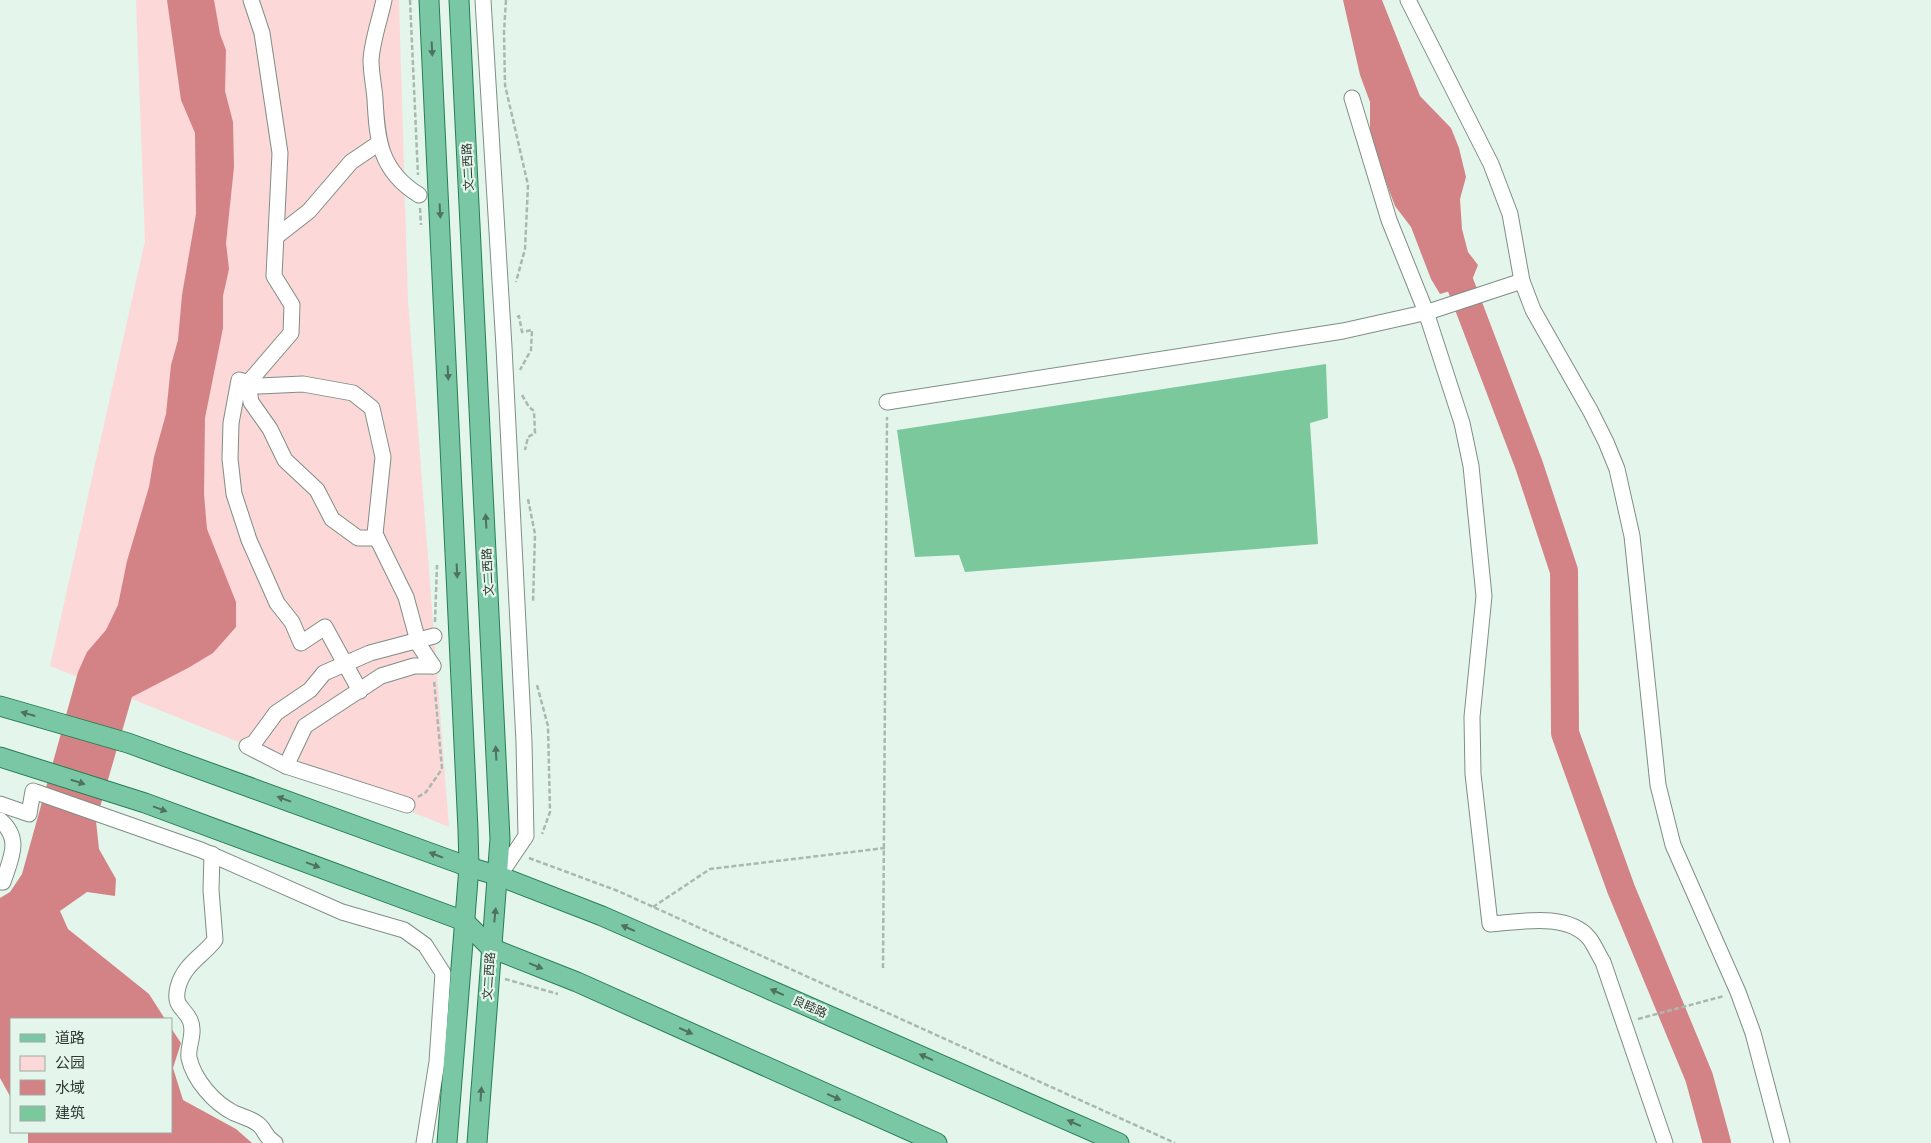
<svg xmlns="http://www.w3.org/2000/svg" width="1931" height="1143" font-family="'Fira Sans Condensed','Noto Sans SC',sans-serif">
<rect width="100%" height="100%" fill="#e4f6eb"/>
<!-- green -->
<polygon fill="#fcd8d8" points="136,0 399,0 408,301 449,827 50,666 145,241"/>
<!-- water -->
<g fill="#d38385">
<polygon points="167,0 214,0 220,34 226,50 225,91 233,122 234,167 226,243 229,269 223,296 223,328 205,418 204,494 207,529 236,602 236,627 213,653 188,668 132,697 96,821 99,849 116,879 115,896 87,892 60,911 68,929 149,994 165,1019 11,1019 11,1098 0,1078 0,898 10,892 22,874 78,672 87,652 106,630 118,605 127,561 149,487 154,457 166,414 171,365 178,340 182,295 196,214 195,133 181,100"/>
<polygon points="1343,0 1382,0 1420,96 1451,128 1459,148 1466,177 1460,199 1462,229 1468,252 1478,265 1470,285 1440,294 1431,279 1411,227 1395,206 1380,166 1370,130 1370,102 1360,75"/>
<polygon points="171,1028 181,1043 173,1068 183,1100 236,1129 252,1143 28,1143 28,1132 171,1132"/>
</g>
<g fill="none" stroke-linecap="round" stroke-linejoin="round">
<!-- river -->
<polyline stroke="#d38385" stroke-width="28" points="1448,252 1529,465 1564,571 1565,733 1621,889 1699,1077 1717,1143"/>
</g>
<!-- building -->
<polygon fill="#7cc89d" points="1326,364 1328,418 1310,423 1318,544 965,572 959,555 915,557 897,430"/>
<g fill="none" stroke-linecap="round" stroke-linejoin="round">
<defs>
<g id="minor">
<polyline points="251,0 262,33 280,153 274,276 292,305 291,333 248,383 251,402 270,429 285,460 317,490 332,519 358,538 377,538"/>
<path d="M384 0C380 19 372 41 371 60 371 73 374 86 375 99 377 140 380 171 419 195"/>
<polyline points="483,0 504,347 524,742 526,836 499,876"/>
<polyline points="1408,0 1491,164 1510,214 1522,281 1533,310 1591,412 1606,442 1617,469 1632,536 1658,785 1673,845 1738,992 1753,1033 1782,1143"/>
<path d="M1352 98 1389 220 1426 312 1462 423 1471 466 1484 596 1472 717 1473 774 1490 924C1520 922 1567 912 1589 938 1594 944 1598 954 1603 962L1665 1143"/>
<polyline points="277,236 309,211 351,162 379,143"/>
<polyline points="887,402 1343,331 1428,312 1522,281"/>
<polyline points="360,691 325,627 301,643 292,622 277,603 249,540 234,494 230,459 231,423 239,380 259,386 303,384 353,393 372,408 383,457 375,534 406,597 419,645 433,666"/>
<polyline points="286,766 305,726 381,676 414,666 433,666"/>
<polyline points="36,792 201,850 342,912 404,930 425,945 443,973 437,1062 424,1143"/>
<polyline points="0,804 29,814 33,791"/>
<polyline points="407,805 286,766 247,746 254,743 276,713 310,690 324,673 370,653 434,636"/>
<path d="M0 820C22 839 11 858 3 882H0"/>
<path d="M212 854 211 890 215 940C203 956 184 964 178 987 173 1007 184 1007 190 1020 196 1033 187 1047 189 1058 194 1080 214 1103 234 1113 243 1117 250 1118 258 1124 266 1130 264 1137 275 1143"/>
</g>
<g id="major">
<polyline points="429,0 468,830 469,867 447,1143"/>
<polyline points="459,0 500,839 477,1143"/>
<polyline points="0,706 128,743 469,867 499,876 602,916 1119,1143"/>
<polyline points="0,757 145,803 464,921 491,948 577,982 937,1143"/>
</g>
</defs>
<!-- minor casing -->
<use href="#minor" stroke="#7f8e85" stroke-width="17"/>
<!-- major casing -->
<use href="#major" stroke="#267d55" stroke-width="21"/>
<!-- path -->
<g stroke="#aab9b0" stroke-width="2.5" stroke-dasharray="5 2.5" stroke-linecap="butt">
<polyline points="410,0 418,175"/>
<polyline points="506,0 504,32 505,85 528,185 525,249 516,282"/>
<polyline points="420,208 421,225"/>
<polyline points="517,317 519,316 522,332 532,330 531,350 520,370"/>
<polyline points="522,395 529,407 534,411 535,433 528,437 525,450"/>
<polyline points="528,499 535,534 533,603"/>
<polyline points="435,622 437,565"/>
<polyline points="537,685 548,726 550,812 542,834"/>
<polyline points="418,797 426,792 442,769 434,680"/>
<polyline points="529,858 618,891 1175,1143"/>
<polyline points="653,907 710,869 885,848"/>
<polyline points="883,968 887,417"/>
<polyline points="505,979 558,994"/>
<polyline points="1638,1019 1724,996"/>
</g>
<!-- minor -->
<use href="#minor" stroke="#fff" stroke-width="15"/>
<!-- major -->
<use href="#major" stroke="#79c7a4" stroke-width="19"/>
</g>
<!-- one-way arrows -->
<defs><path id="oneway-solid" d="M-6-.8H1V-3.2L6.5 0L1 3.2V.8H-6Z" transform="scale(1.25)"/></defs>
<g fill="#4e7160">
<use href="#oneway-solid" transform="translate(432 49) rotate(87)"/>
<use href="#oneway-solid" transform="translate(440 211) rotate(87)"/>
<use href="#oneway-solid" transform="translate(448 373) rotate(87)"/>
<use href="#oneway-solid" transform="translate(486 521) rotate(-93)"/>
<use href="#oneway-solid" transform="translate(457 571) rotate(87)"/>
<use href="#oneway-solid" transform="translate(28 714) rotate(-164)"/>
<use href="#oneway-solid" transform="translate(496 753) rotate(-93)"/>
<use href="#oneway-solid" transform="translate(78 782) rotate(18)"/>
<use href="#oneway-solid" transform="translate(284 799) rotate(-160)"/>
<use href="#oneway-solid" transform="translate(160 809) rotate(20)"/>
<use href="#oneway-solid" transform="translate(436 855) rotate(-159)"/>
<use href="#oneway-solid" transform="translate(313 865) rotate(20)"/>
<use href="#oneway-solid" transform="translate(495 915) rotate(-84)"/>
<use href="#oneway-solid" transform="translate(628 928) rotate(-156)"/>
<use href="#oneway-solid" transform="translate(536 966) rotate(22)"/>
<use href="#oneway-solid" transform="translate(777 992) rotate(-156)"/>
<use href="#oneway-solid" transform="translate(686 1031) rotate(24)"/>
<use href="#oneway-solid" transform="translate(926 1057) rotate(-156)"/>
<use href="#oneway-solid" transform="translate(481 1094) rotate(-86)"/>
<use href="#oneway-solid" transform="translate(834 1097) rotate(24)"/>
<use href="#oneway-solid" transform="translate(1074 1123) rotate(-156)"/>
</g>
<g text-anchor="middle" stroke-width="4.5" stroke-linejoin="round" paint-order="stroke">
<!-- street labels -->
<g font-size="12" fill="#313833" stroke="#e4f6eb">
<text transform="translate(468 167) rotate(-93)" y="4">文二西路</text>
<text transform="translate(488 572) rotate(-93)" y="4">文二西路</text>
<text transform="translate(489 976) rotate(-86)" y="4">文二西路</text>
<text transform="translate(810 1007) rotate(24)" y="4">良睦路</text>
</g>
</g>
<!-- legend -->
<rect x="10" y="1018" width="162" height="115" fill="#e4f6eb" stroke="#9caaa1"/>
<rect x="20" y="1034" width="25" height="8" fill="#79c7a4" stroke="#9caaa1"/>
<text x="55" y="1043" font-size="15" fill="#313833">道路</text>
<rect x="20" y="1056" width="25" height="15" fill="#fcd8d8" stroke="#9caaa1"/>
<text x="55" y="1068" font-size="15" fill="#313833">公园</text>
<rect x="20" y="1080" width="25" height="15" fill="#d38385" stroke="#9caaa1"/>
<text x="55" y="1093" font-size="15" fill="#313833">水域</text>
<rect x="20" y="1106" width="25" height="15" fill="#7cc89d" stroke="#9caaa1"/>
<text x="55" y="1118" font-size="15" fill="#313833">建筑</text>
</svg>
